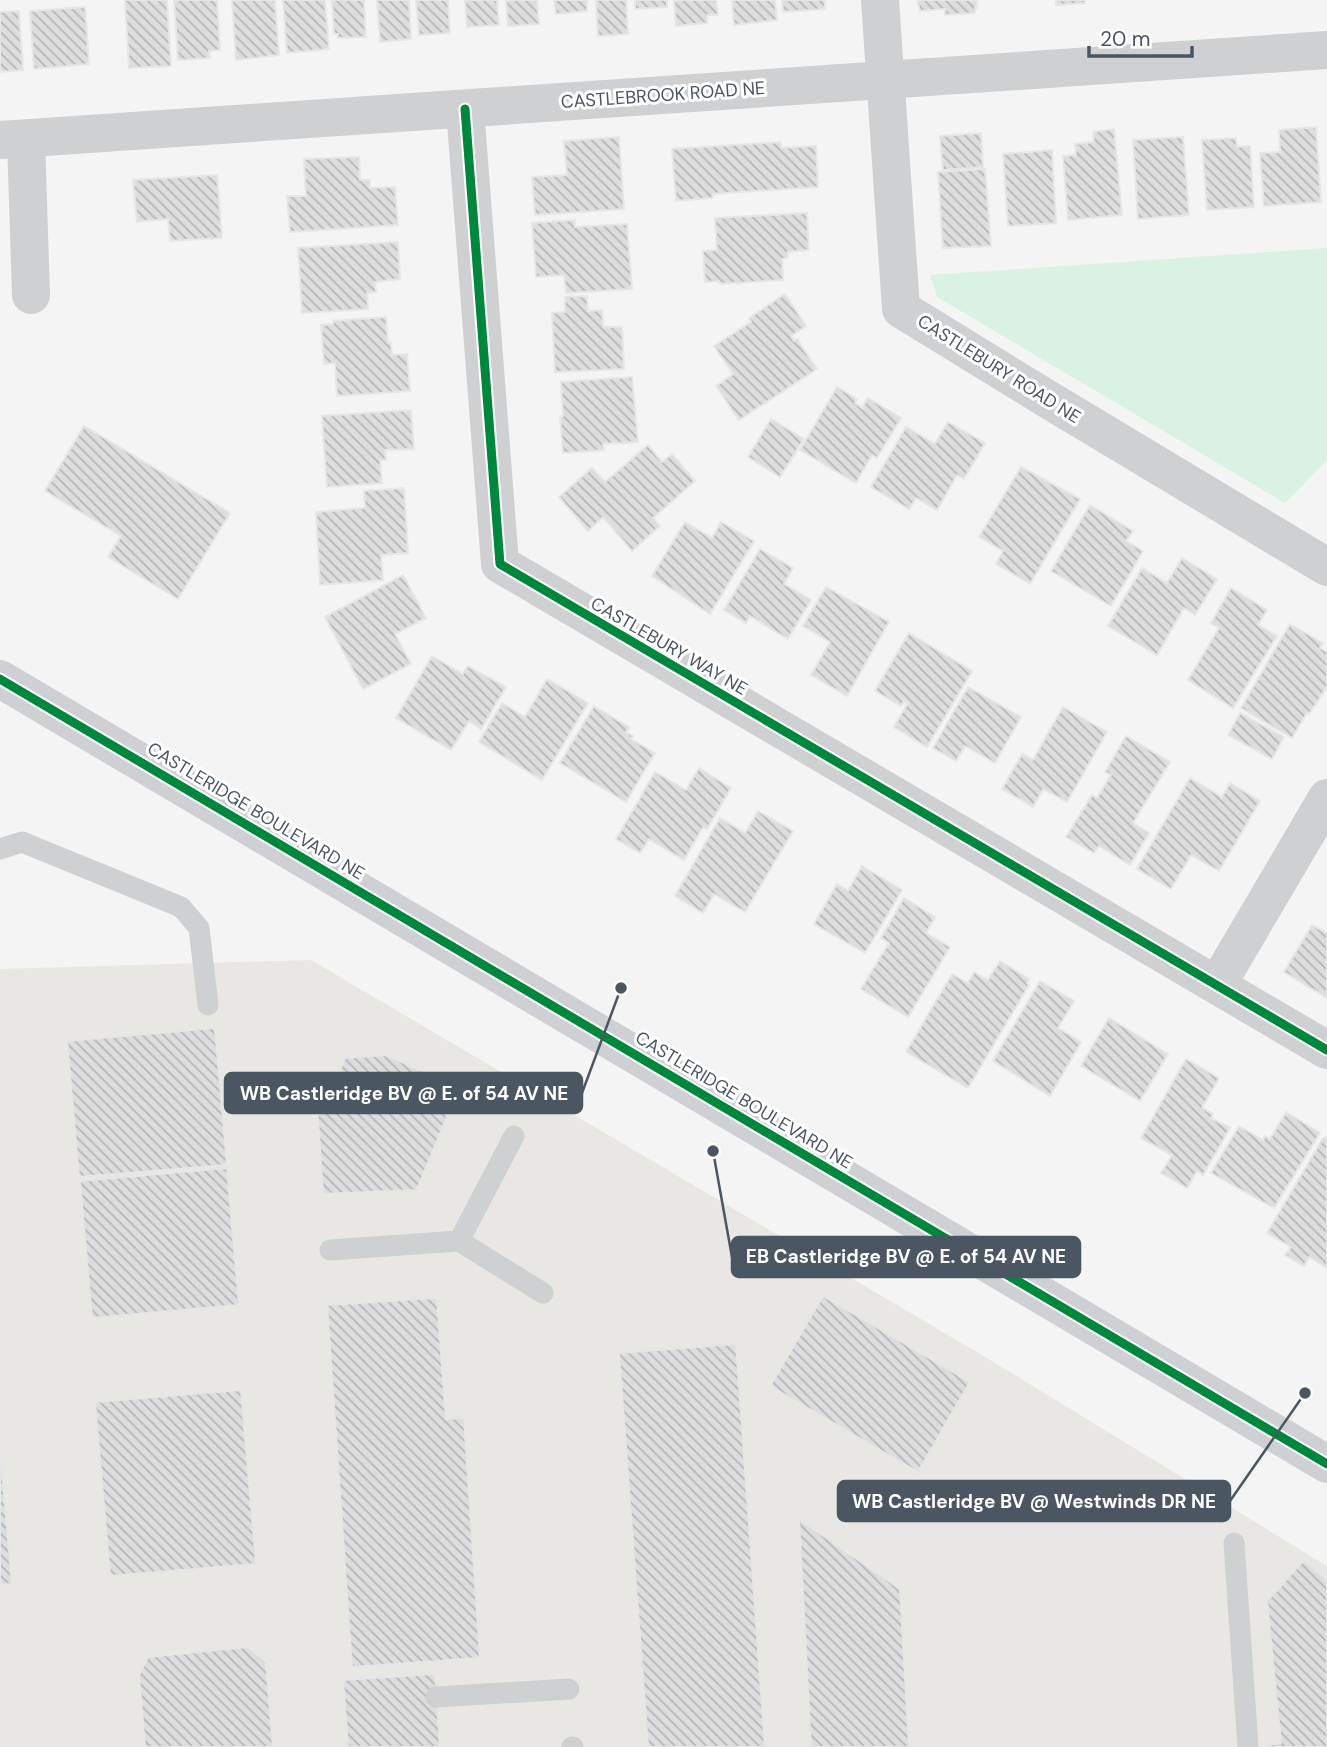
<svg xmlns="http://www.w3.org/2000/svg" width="1327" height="1747" font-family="'DM Sans',sans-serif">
<defs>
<pattern id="building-back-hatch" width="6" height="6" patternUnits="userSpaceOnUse" patternTransform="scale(1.75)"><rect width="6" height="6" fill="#ddddde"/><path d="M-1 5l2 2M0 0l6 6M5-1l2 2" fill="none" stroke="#b5b6b7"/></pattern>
</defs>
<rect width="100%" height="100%" fill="#f4f4f4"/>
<!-- commercial -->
<polygon fill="#e8e7e3" points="311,960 987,1358 1327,1566 1327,1747 0,1747 0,969"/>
<!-- green -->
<polygon fill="#d9f2e3" points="1327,248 1327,460 1285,503 937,297 930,275"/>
<!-- building -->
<g fill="url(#building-back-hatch)" stroke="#e5e6e7" stroke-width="2">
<polygon points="125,0 167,0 171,66 129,68"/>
<polygon points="174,0 217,0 220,50 209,51 210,58 178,60"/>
<polygon points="232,0 275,0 279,55 236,60"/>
<polygon points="283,0 325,0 329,49 287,53"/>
<polygon points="332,0 364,0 366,37 338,38 338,34 334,34"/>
<polygon points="377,0 409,0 411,39 380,42"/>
<polygon points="416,0 448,0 450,33 419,35"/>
<polygon points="465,0 497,0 499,25 467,27"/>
<polygon points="506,0 537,0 539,24 508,26"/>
<polygon points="554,0 587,0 587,11 556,14"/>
<polygon points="596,0 626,0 628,34 598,36"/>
<polygon points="635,0 667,0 667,7 635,9"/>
<polygon points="674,0 716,0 718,15 707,15 707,23 676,26"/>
<polygon points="732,0 775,0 777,20 734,25"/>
<polygon points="782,0 825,0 825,9 783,12"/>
<polygon points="917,0 977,0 977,8 975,8 975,13 945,15 945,9 920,11"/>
<polygon points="1056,0 1085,0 1085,3 1056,5"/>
<polygon points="85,7 89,64 34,69 30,11"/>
<polygon points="19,11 23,70 0,72 0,12"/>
<polygon points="1316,127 1321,202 1264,206 1260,153 1280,152 1279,130"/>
<polygon points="1114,129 1122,215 1068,220 1063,156 1076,155 1075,144 1094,142 1093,132"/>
<polygon points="981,133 983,167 943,170 940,136"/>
<polygon points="619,137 624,209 535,215 532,177 567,175 564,141"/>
<polygon points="1183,137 1189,215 1138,219 1133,140"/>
<polygon points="1236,138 1237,147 1250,146 1254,207 1207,210 1202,140"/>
<polygon points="781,142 781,148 816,146 818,187 713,194 712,198 676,201 672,149"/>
<polygon points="1052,150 1056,223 1008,226 1003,154"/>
<polygon points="359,157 360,180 370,180 370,188 395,187 398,225 290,232 287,196 306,196 304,159"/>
<polygon points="985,169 991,246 943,248 938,172"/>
<polygon points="217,175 222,238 170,241 168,219 137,222 133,180"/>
<polygon points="807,213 809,250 788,252 788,258 782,259 783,280 720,284 719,281 705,282 703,251 717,250 715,218"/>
<polygon points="575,220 575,227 627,224 632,289 566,293 564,275 536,277 532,223"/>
<polygon points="398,242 400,279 375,282 376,292 367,293 368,309 302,313 298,248"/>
<polygon points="785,294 806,326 791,336 794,341 797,339 817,369 739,420 716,386 733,374 714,346 751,322 749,318"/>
<polygon points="587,296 588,311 602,310 603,327 622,327 624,369 555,372 552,313 565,312 565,297"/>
<polygon points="386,317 388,343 391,343 392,355 407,354 410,391 337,396 335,363 324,364 321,325 333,324 333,321"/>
<polygon points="632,377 638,442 603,444 604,450 563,453 560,417 563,416 561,382"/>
<polygon points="837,387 857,399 855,403 862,408 868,398 901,418 877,458 872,455 856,483 800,450"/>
<polygon points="411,410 414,449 385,450 386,460 380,460 382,483 327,487 322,416"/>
<polygon points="771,419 804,439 780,477 748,457"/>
<polygon points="948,422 985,443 964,479 957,475 937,510 916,498 909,509 871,487 906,427 935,444"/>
<polygon points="84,426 230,513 178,599 108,557 121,536 45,491"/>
<polygon points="648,445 662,462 672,454 695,481 653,518 660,526 632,551 603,517 588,531 559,497 592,468 605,482"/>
<polygon points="1021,467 1080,499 1030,584 996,564 1003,551 979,537"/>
<polygon points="404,488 408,553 381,555 383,580 320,585 316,512 365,508 364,491"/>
<polygon points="1090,505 1133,531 1126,541 1143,551 1111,606 1051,571"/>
<polygon points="685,522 712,538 721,522 754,541 710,614 652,576"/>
<polygon points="760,549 793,568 784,584 811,600 788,639 750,616 746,623 724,610"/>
<polygon points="1182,558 1217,579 1195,615 1184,608 1157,655 1108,626 1142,568 1167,583"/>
<polygon points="403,575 426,618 395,634 411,664 363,689 325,617"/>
<polygon points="826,587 889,622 847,696 811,675 830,642 803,626"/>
<polygon points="1231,588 1267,610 1258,625 1277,636 1233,708 1188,680 1219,628 1211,623"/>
<polygon points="1290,624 1323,643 1320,648 1327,652 1327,687 1309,714 1307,713 1292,738 1241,708"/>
<polygon points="909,633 972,671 927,747 894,727 908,703 904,701 901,706 875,691"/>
<polygon points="432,656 463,674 468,666 506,687 481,729 469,721 451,750 396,718"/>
<polygon points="547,679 588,703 542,780 479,742 502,703 525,717"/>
<polygon points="968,687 1021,717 995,763 965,746 956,761 933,748"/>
<polygon points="594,706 629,727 626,732 633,736 631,739 655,753 626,802 560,763"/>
<polygon points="1063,707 1107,732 1067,802 1043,789 1033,807 1002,789 1022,754 1033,760"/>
<polygon points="1240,713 1284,737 1272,759 1228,735"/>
<polygon points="1126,736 1170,762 1133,823 1149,833 1130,865 1099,846 1094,853 1066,837 1092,795 1097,798 1111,775 1105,772"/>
<polygon points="699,768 731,788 707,829 703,827 684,860 649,839 640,853 616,839 655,772 686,790"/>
<polygon points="1190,778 1222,797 1230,783 1260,801 1219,871 1191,855 1171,889 1137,869"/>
<polygon points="758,811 793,831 745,912 714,894 703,913 675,896 720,818 745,833"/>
<polygon points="862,866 902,890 865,953 814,924 837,884 848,891"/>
<polygon points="904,898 935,917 926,933 950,947 908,1017 861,989 889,943 881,938"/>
<polygon points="1312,925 1327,933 1327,998 1284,972"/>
<polygon points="1000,961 1029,979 1027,983 1029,985 968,1088 906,1052 952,974 968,983 974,972 988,980"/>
<polygon points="1040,981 1074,1001 1058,1028 1081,1042 1050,1096 993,1061"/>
<polygon points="1109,1018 1168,1054 1140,1101 1081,1066"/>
<polygon points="215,1028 227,1165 79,1177 67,1041"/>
<polygon points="386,1055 455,1086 455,1097 417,1190 323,1194 316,1091 332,1090 345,1058"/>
<polygon points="1186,1059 1219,1078 1202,1108 1213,1114 1211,1118 1230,1128 1203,1175 1197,1171 1187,1188 1161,1173 1172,1155 1141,1138"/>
<polygon points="1286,1112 1320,1133 1274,1208 1211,1173 1239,1126 1263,1140 1265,1136 1270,1139"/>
<polygon points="1327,1137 1327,1268 1309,1257 1304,1266 1285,1255 1291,1247 1267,1233 1323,1138"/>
<polygon points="227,1168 239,1305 92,1318 80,1181"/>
<polygon points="823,1296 970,1382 918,1472 770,1386"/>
<polygon points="437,1298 446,1419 464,1418 480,1658 352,1667 327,1305"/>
<polygon points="736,1344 765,1747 648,1747 619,1353"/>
<polygon points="241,1390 256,1564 110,1576 95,1402"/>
<polygon points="0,1447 12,1584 0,1585"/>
<polygon points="799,1519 900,1589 909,1747 811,1747"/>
<polygon points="1304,1560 1327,1580 1327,1747 1267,1747 1267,1745 1281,1743 1267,1601"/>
<polygon points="248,1647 266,1662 273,1747 145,1747 139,1675 148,1657"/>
<polygon points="435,1674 440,1747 348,1747 343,1680"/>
</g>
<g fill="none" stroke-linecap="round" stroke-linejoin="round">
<!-- lane -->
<g stroke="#ced0d2" stroke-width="21">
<polyline points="0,849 22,842 181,907 199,928 208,1005"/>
<polyline points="459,1241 514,1136"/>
<polyline points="330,1250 459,1241 543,1293"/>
<polyline points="1234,1543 1248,1747"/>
<polyline points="436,1697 569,1689"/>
<polyline points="572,1747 573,1747"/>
</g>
<!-- street -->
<g stroke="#ced0d2" stroke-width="38">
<polyline points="880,0 901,309 1044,397 1327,567"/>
<polyline points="465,109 500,564 1327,1050"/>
<polyline points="26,139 31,295"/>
<polyline points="0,140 1327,50"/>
<polyline points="1217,985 1327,798"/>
</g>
<!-- secondary -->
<polyline stroke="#ced0d4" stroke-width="38" points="0,679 1327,1464"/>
<defs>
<g id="cycleway">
<polyline points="465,109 500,564 1327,1050"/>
<polyline points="0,679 1327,1464"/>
</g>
</defs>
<!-- cycleway casing -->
<use href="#cycleway" stroke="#fff" stroke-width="13"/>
<!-- cycleway -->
<use href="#cycleway" stroke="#00873e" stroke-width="9"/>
</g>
<g text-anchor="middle" stroke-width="6" stroke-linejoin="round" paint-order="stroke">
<!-- street labels -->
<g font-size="18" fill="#4a5661" stroke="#fff">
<text transform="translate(663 95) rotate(-4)" y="6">CASTLEBROOK ROAD NE</text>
<text transform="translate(999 369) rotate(32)" y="6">CASTLEBURY ROAD NE</text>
<text transform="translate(669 646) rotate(30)" y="6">CASTLEBURY WAY NE</text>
<text transform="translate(256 811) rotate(31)" y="6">CASTLERIDGE BOULEVARD NE</text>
<text transform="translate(744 1100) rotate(31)" y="6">CASTLERIDGE BOULEVARD NE</text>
</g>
</g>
<!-- callouts -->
<path fill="none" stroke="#4a5661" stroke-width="2.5" d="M621 988L582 1093M713 1151L732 1257M1305 1393L1230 1501"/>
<g fill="#4a5661" stroke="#fff" stroke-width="2.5">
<circle cx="621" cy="988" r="7"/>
<circle cx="713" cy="1151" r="7"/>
<circle cx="1305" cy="1393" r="7"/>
</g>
<g fill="#4a5661" stroke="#4a5661" stroke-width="2.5">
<rect x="225" y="1073" width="357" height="40" rx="7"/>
<rect x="732" y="1237" width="348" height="40" rx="7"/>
<rect x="838" y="1481" width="392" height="40" rx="7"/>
</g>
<g font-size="19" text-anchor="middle" font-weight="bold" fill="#fff">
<text x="404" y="1100">WB Castleridge BV @ E. of 54 AV NE</text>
<text x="906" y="1263">EB Castleridge BV @ E. of 54 AV NE</text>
<text x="1034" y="1508">WB Castleridge BV @ Westwinds DR NE</text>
</g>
<!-- scale -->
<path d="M1089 46v10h103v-10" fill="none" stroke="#4a5661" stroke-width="3.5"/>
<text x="1100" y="46" font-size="21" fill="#4a5661" stroke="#ffffff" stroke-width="5" paint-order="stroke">20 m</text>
</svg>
